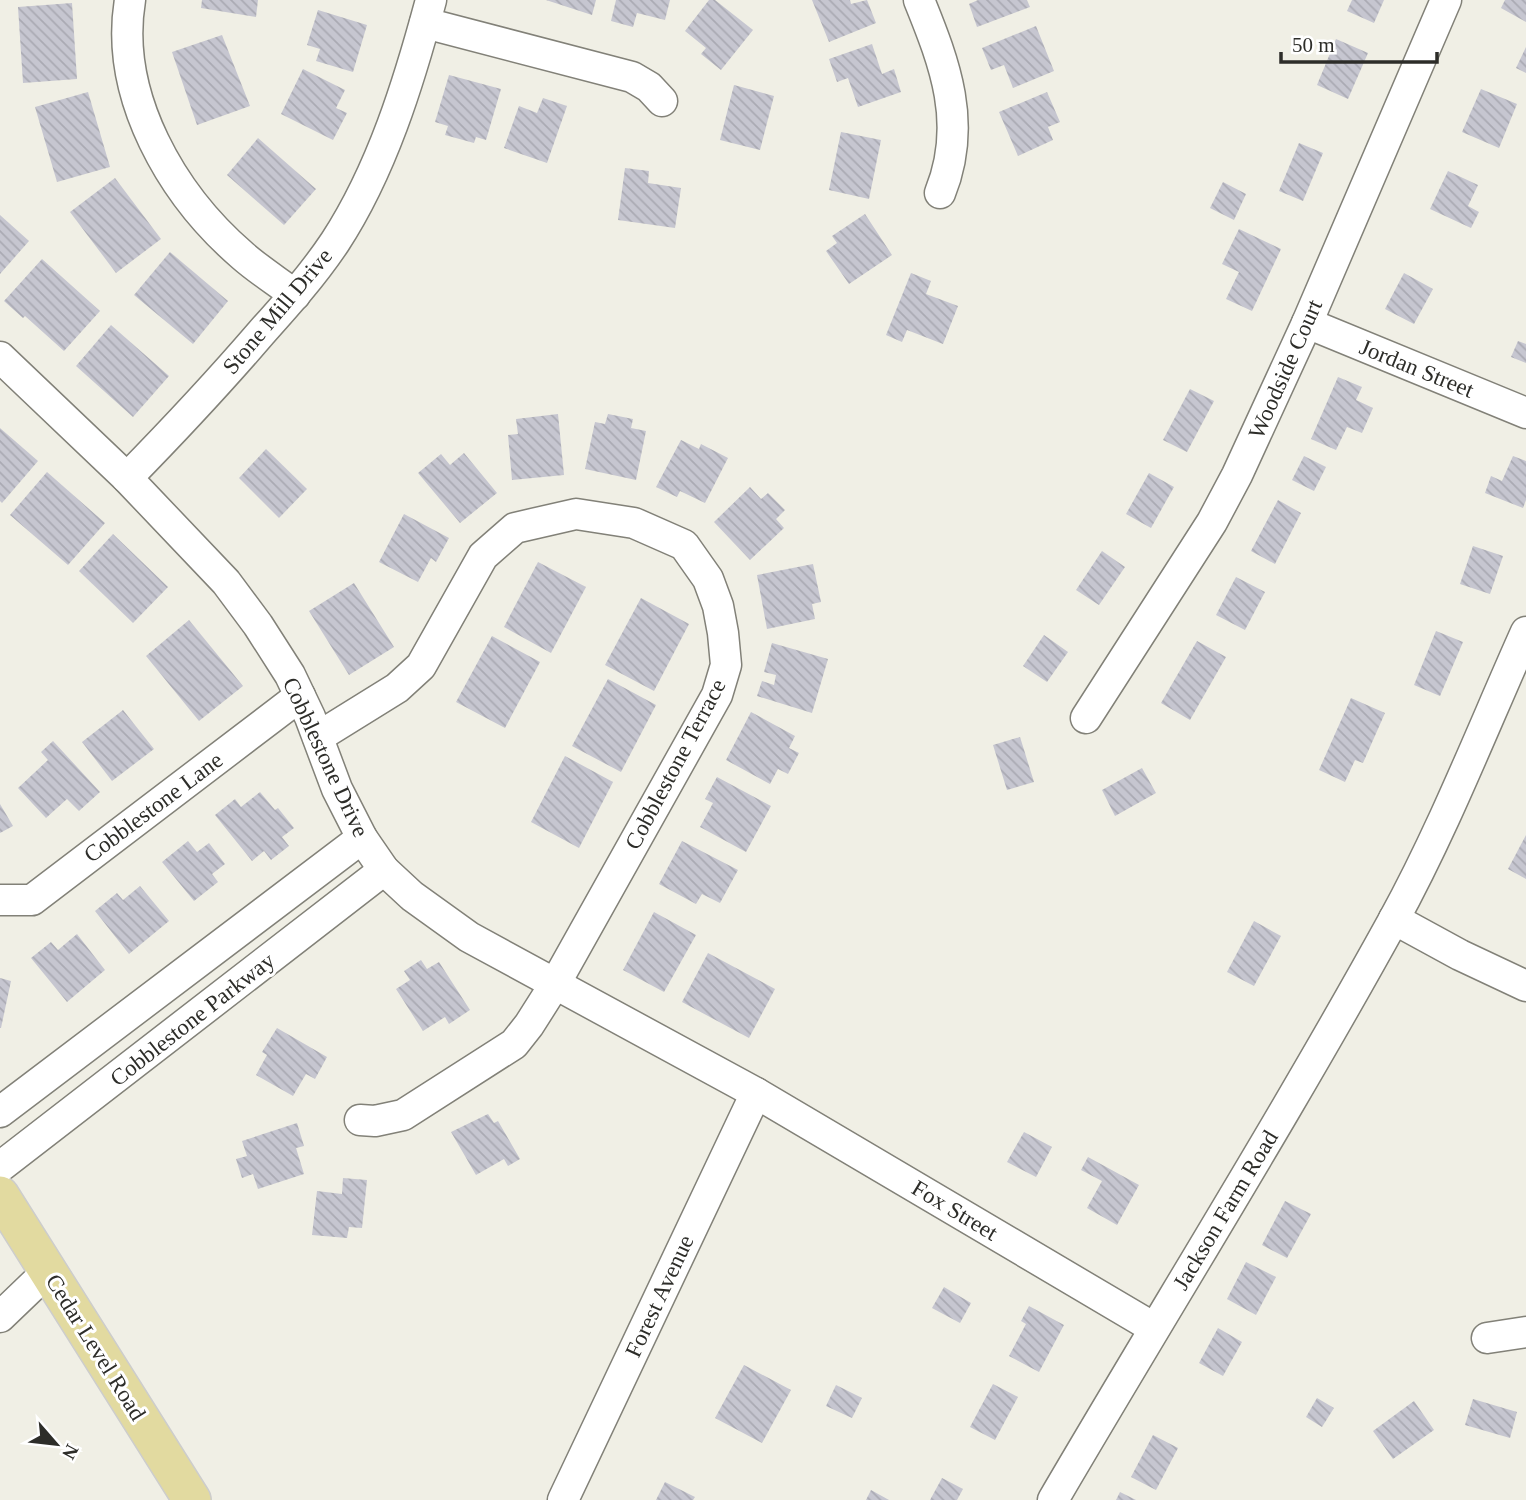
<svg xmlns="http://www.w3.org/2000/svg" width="1526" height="1500" font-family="Georgia,serif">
<defs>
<pattern id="building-back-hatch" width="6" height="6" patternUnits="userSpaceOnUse" patternTransform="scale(1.75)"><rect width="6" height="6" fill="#c6c6d0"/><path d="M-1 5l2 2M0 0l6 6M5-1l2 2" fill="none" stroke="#aaaab3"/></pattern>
</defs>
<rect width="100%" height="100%" fill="#f0efe5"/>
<!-- building -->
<g fill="url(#building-back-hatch)">
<polygon points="202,0 258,0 256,17 201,8"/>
<polygon points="546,0 596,0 592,15"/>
<polygon points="616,0 670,0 665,20 637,13 633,27 611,21"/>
<polygon points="709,0 715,0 753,30 721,70 701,54 706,48 685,31"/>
<polygon points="812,0 850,0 851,4 867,0 876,23 829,42"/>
<polygon points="978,0 1027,0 1030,7 977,27 969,4"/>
<polygon points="1352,0 1384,0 1374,23 1347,11"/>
<polygon points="1505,0 1526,0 1526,22 1501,8"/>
<polygon points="72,3 77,79 23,83 18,7"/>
<polygon points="318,10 367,25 353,72 316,61 320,49 307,45"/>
<polygon points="1036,26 1054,71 1013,88 1004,65 991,70 982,48"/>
<polygon points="222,35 250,106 197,125 172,52"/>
<polygon points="1336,39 1368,53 1348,99 1317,85"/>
<polygon points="872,44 882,74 894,69 901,92 858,107 848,78 837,82 829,59"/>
<polygon points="1526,47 1526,73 1516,68"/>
<polygon points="303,69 345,90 336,108 347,113 333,140 281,114"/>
<polygon points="449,75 501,89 486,140 476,137 474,143 445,135 448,126 435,122"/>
<polygon points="734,85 774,96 760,150 720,140"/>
<polygon points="1481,89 1517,104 1499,148 1462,132"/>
<polygon points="88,92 110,167 57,182 35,107"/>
<polygon points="1047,92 1060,122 1048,127 1053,140 1018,156 999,112"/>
<polygon points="543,98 567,106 547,163 504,148 519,106 537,113"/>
<polygon points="841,132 881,140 869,199 829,190"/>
<polygon points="258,138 316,189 284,225 227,175"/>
<polygon points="1299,143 1323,153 1303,201 1279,191"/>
<polygon points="625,168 649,171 648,183 681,188 675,228 618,220"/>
<polygon points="1448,171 1478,185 1468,206 1479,212 1471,228 1430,209"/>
<polygon points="115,178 161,239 116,273 70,212"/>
<polygon points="1223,182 1246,194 1234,220 1210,208"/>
<polygon points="865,214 892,255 849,284 826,251 837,243 832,236"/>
<polygon points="0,215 29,241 0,274"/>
<polygon points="1239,229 1281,249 1252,311 1226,299 1239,272 1222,264"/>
<polygon points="170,252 228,301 193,344 134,295"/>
<polygon points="42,259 100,311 64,351 25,316 23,318 4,301"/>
<polygon points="911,273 931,281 926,294 958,306 943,344 907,330 902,342 886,335"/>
<polygon points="1404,273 1433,289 1414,324 1385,309"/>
<polygon points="111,325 169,376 133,417 76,366"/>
<polygon points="1518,341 1526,344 1526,363 1511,357"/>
<polygon points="1338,377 1362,387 1356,400 1373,408 1362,433 1347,427 1336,450 1311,439"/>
<polygon points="1190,389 1214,401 1187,452 1163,440"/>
<polygon points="558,414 564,475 512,480 508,435 518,434 516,419"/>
<polygon points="608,414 633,419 631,428 646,431 636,480 585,469 595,422 605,424"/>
<polygon points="0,428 38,461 2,503 0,501"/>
<polygon points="681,440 699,449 701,444 728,458 705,503 680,491 677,497 656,487"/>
<polygon points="266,449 307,489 279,518 239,478"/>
<polygon points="464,453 497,493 460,523 418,473 441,454 450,465"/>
<polygon points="1304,456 1326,467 1314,491 1292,480"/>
<polygon points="1513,456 1526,461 1526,500 1523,508 1485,493 1491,476 1502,481"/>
<polygon points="47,472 105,523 68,565 10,515"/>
<polygon points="1149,473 1174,487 1151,528 1126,514"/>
<polygon points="750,487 761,499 768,493 785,510 776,519 784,528 750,560 714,522"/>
<polygon points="1278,500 1301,513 1275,564 1251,551"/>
<polygon points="404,514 449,538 436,562 431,558 418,582 379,562"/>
<polygon points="113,534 168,587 133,623 79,571"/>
<polygon points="1473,546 1503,556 1490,594 1460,584"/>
<polygon points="1102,551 1125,567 1099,605 1076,590"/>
<polygon points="538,562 586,587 551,653 504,627"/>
<polygon points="813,564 821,602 812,604 815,619 767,629 757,575"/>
<polygon points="1236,577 1265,592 1245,630 1216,615"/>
<polygon points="354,583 394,647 349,675 309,611"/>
<polygon points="641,598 689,624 654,691 605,665"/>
<polygon points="189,620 243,686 199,721 146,656"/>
<polygon points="1436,631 1463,642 1440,696 1414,685"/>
<polygon points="1044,635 1068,652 1047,682 1023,666"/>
<polygon points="492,636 540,662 505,728 456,702"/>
<polygon points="1197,641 1226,657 1190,720 1161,703"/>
<polygon points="772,643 828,659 812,713 757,696 762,681 774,685 776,675 764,672"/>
<polygon points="608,679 656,705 621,772 572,746"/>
<polygon points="1351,698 1385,713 1363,763 1355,760 1345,782 1319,770"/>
<polygon points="123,710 154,749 112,781 82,742"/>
<polygon points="751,712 795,736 789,748 799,753 788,774 778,769 770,784 726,760"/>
<polygon points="1020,737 1034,782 1007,790 993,745"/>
<polygon points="53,741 100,792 79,811 67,799 46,818 18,788 48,760 41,752"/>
<polygon points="565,756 613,782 579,848 531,822"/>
<polygon points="1142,768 1156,793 1115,816 1102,790"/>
<polygon points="717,777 771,806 746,852 700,827 713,803 705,799"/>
<polygon points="260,792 275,810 278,808 294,828 282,837 289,846 271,860 264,851 252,861 215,815 235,799 241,807"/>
<polygon points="0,804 13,826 0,833"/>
<polygon points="1526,835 1526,879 1508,869"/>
<polygon points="188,841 197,852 209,843 225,864 212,874 218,882 194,901 162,862"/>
<polygon points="682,841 738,870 720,903 702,894 696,904 659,884"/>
<polygon points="140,886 169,921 129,954 95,911 117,893 123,900"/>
<polygon points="654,912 696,935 664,992 623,970"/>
<polygon points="1254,921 1281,936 1254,986 1227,972"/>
<polygon points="77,934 105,970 67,1002 31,958 51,942 58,950"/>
<polygon points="708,953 775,989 749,1038 682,1002"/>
<polygon points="421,960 427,969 439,962 470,1010 449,1024 445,1017 423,1031 396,989 410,980 404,971"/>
<polygon points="0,978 11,981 1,1028 0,1028"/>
<polygon points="277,1028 327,1057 315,1079 306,1074 293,1096 256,1075 267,1055 262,1052"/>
<polygon points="488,1114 494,1123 498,1121 520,1159 508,1166 504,1159 476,1175 451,1132"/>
<polygon points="297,1123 304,1146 296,1148 304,1174 258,1189 253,1174 242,1178 236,1159 247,1156 242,1141"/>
<polygon points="1024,1132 1052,1147 1036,1177 1007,1162"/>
<polygon points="1088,1157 1139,1185 1117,1225 1087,1208 1102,1181 1081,1170"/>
<polygon points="343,1178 367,1180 362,1228 349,1227 347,1238 312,1235 317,1191 342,1194"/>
<polygon points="1285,1201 1311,1214 1287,1258 1262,1245"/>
<polygon points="1246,1262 1276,1277 1256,1315 1227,1299"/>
<polygon points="944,1287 971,1303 960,1323 932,1308"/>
<polygon points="1029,1306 1064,1325 1039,1372 1009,1356 1026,1324 1021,1321"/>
<polygon points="1218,1328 1242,1342 1223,1376 1199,1363"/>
<polygon points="744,1365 791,1390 762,1443 715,1418"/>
<polygon points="993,1384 1018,1397 995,1440 970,1427"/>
<polygon points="836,1385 862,1398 852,1418 826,1406"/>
<polygon points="1317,1398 1334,1408 1322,1427 1306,1417"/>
<polygon points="1473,1399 1517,1412 1510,1438 1465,1425"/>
<polygon points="1414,1401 1434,1430 1393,1459 1373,1431"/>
<polygon points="1153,1435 1178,1448 1156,1490 1131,1477"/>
<polygon points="942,1478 963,1489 957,1500 930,1500"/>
<polygon points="665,1482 695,1497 693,1500 656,1500"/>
<polygon points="871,1490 889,1500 866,1500"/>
<polygon points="1120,1492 1136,1500 1116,1500"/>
</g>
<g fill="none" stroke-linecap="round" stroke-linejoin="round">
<defs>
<g id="minor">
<path d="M130 0C114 96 172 195 243 256 259 270 278 282 295 295"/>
<path d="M919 0C945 64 968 124 940 193"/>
<polyline points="425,23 632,77 649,87 662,101"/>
<polyline points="1307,323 1526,413"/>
<polyline points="0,357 127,478 226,582 258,625 290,675 310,717 337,789 362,838 384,870 412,896 469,937 756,1093 1154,1328"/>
<path d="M127 478C173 431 218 383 261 333 287 304 313 275 335 242 382 170 409 82 431 0"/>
<polyline points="1086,718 1212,522 1237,475 1307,323 1446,0"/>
<polyline points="318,737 397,688 421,666 483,556 515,528 576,514 634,523 684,545 708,579 718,606 723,633 726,665 717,695 555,984 529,1025 514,1044 403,1115 375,1121 360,1120"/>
<polyline points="0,900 32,900 300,696"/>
<polyline points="1394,919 1460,955 1526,986"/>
<polyline points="0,1112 362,838"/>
<polyline points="0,1167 384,870"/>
<polyline points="0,1317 48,1271"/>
<polyline points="1487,1338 1526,1332"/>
<polyline points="563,1500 756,1093"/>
<path d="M1053 1500C1166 1307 1285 1117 1393 921 1444 828 1483 728 1526 632"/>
</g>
<polyline id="major" points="0,1195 192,1500"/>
</defs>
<!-- minor casing -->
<use href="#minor" stroke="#828178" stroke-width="33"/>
<!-- major casing -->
<use href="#major" stroke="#cdcdcc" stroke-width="40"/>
<!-- minor -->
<use href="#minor" stroke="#fff" stroke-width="30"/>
<!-- major -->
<use href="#major" stroke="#e2daa0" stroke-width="37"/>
</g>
<g text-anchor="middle" stroke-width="6" stroke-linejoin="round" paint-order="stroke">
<!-- street labels -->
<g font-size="23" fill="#2d2d29" stroke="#fff">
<text transform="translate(277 311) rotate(-50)" y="8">Stone Mill Drive</text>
<text transform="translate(1417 368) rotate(22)" y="8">Jordan Street</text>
<text transform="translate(1285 369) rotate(-66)" y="8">Woodside Court</text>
<text transform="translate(326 757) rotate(65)" y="8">Cobblestone Drive</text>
<text transform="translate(675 764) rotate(-62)" y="8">Cobblestone Terrace</text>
<text transform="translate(153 807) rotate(-37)" y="8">Cobblestone Lane</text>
<text transform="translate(192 1019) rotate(-38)" y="8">Cobblestone Parkway</text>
<text transform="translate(955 1210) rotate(31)" y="8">Fox Street</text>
<text transform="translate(1225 1210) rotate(-59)" y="8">Jackson Farm Road</text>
<text transform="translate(659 1296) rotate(-65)" y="8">Forest Avenue</text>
<text transform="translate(96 1347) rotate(58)" y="8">Cedar Level Road</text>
</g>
</g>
<!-- north arrow -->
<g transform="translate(56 1444) rotate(118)" stroke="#ffffff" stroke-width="5" paint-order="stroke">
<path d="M0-5L12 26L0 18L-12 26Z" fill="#2d2d29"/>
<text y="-10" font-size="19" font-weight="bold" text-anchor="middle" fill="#2d2d29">N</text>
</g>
<!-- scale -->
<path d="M1281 52v10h156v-10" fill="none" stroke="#2d2d29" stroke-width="3.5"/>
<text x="1292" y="52" font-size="21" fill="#2d2d29" stroke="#ffffff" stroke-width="5" paint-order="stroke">50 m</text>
</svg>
